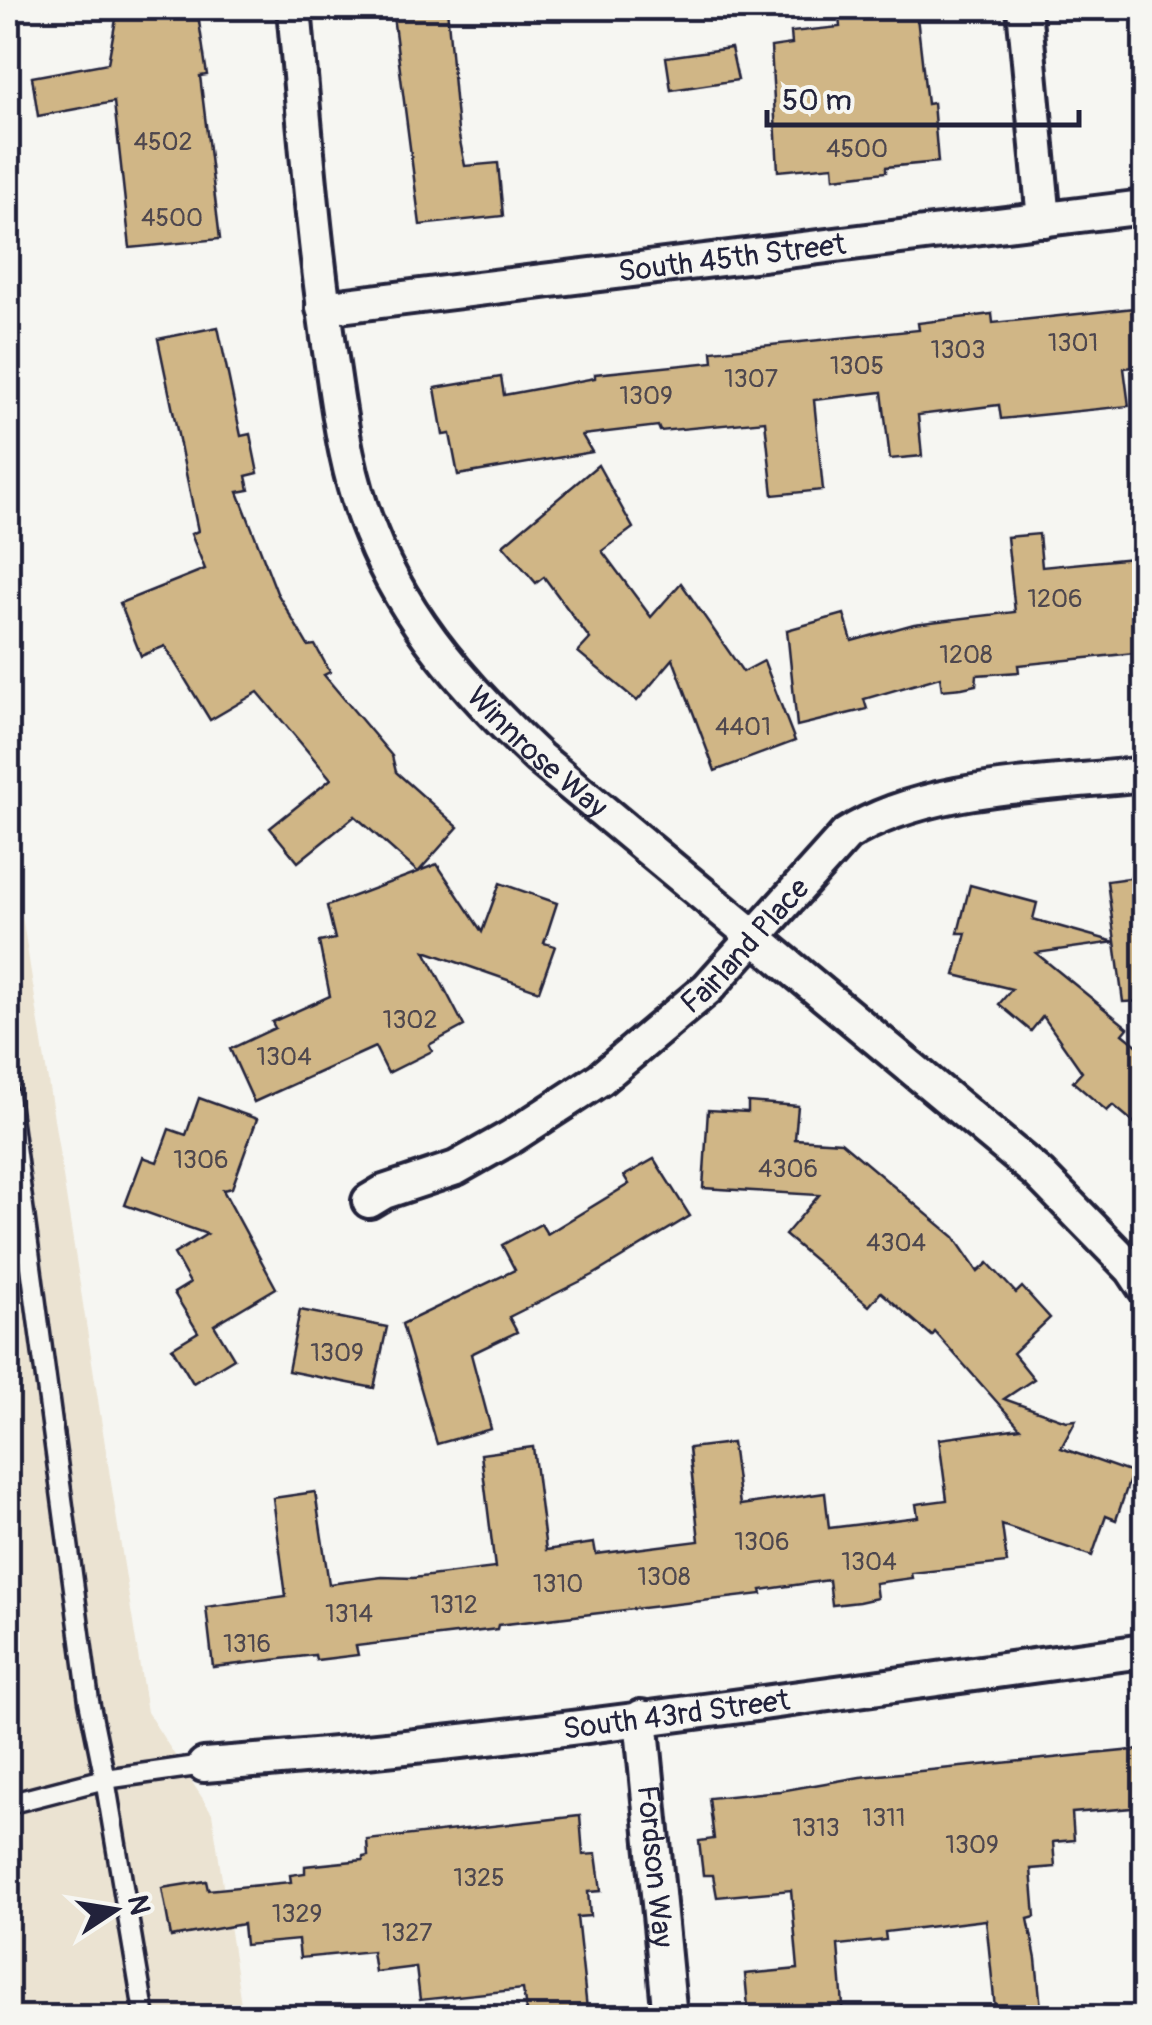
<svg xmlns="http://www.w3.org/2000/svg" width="1152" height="2025" font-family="Pangolin,sans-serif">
<rect width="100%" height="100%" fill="#f6f6f2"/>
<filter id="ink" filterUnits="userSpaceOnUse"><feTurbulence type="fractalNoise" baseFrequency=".01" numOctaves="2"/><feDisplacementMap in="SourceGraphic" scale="20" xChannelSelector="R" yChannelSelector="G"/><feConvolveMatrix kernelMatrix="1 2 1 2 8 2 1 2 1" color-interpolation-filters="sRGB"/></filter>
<g filter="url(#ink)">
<!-- built -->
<polygon fill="#ebe3d2" points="8,826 147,1712 212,1813 243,2017 8,2017"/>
<!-- building -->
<g fill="#d0b686" stroke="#22223b" stroke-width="2.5">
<polygon points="118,8 197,8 207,75 200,76 220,239 130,248 114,102 38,116 32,77 108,63"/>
<polygon points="392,8 447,8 458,131 465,166 498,163 503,216 420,225"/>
<polygon points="838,8 916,8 927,104 933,103 938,162 886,167 886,172 834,178 833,166 778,171 771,47 792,44 791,32 840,27"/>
<polygon points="731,48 738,80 671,90 666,57"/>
<polygon points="1144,307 1144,366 1124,368 1129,406 1001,419 999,405 918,415 922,456 890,459 882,392 814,400 823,490 773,495 765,421 660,431 658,426 582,435 592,452 458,475 450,434 443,435 435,388 501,377 504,395 595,378 595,374 713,362 712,351 919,330 918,323 992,314 993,323"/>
<polygon points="218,327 241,436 250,434 258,473 246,476 249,490 238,492 277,593 308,646 315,645 330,672 324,675 392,756 396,772 458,827 419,871 437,864 482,932 500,883 557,903 544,943 555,946 539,991 425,951 464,1026 429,1045 432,1051 388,1073 375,1047 254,1102 230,1049 275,1028 272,1022 330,996 319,942 335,939 327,906 418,872 355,816 298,862 270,828 331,779 258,692 210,720 165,646 141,656 120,603 205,569 191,534 198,531 158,339"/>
<polygon points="598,465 633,528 602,551 651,617 681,583 743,672 764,661 795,741 715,771 673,659 637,701 578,652 590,639 544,577 536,583 503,545"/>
<polygon points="1039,534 1042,567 1144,557 1144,652 1018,665 1019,672 977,675 976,685 962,688 942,690 940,677 864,699 867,709 797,726 787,630 844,614 852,641 914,624 1015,612 1007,537"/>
<polygon points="1144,876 1144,1001 1123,1002 1107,881"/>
<polygon points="970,885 1037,903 1033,919 1115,942 1036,953 1128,1028 1123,1034 1144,1051 1144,1131 1113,1105 1107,1111 1073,1082 1082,1072 1043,1016 1031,1031 999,1004 1012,989 955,975 966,933 958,933"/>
<polygon points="199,1098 257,1119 232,1188 223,1190 276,1288 214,1325 234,1358 193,1383 172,1348 198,1332 174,1293 190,1283 174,1254 207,1234 125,1205 143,1157 157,1162 169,1129 186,1135"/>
<polygon points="748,1102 798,1106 795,1139 841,1142 954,1237 978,1272 988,1263 1016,1293 1022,1287 1050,1318 1013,1353 1034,1379 1004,1399 1066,1421 1076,1420 1061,1448 1132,1473 1116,1520 1106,1516 1092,1556 1002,1525 1007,1563 911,1573 912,1578 875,1583 877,1598 859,1602 832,1605 829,1580 761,1590 762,1594 498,1625 497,1629 356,1646 358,1655 316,1660 315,1655 213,1667 206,1607 286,1596 273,1498 315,1492 329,1584 382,1577 413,1578 495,1568 481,1454 533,1447 546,1550 594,1543 596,1554 699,1541 689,1448 732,1443 740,1505 825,1493 829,1528 918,1517 916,1504 947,1500 939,1439 1020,1428 935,1332 932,1336 881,1292 869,1306 785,1235 819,1195 703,1188 708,1110 748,1112"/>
<polygon points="654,1159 690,1216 593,1275 509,1317 517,1332 471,1354 491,1429 437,1444 402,1324 515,1270 502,1245 541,1224 547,1234 629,1184 624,1176"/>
<polygon points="300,1310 387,1327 374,1388 288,1371"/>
<polygon points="1144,1749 1144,1807 1072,1813 1074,1840 1053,1842 1055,1867 1031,1869 1035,1917 1028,1919 1036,1959 1042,2018 996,2018 986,1920 885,1932 886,1940 838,1945 844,2018 749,2018 745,1974 798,1969 791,1890 717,1897 713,1875 703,1875 699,1841 714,1839 709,1798 780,1791 860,1777"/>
<polygon points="580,1816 583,1855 596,1854 601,1891 588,1892 590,1916 577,1917 588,2018 527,2018 523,1989 420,2000 416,1967 375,1972 372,1951 300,1958 298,1940 245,1945 243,1924 171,1937 162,1888 206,1881 208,1890 291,1882 290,1875 305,1873 305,1866 363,1860 363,1857 368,1856 367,1840"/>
</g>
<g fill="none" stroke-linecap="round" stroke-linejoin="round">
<defs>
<g id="lane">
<polyline points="8,1094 89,1701 105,1779 204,1765"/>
<polyline points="8,1804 105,1779 145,2018"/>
</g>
<g id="street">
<path id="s1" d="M294 8C305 129 314 251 333 371 341 427 349 482 371 534 406 623 471 694 539 758L1039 1174 1132 1269 1144 1287"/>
<polyline points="1024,8 1044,220"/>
<path id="s2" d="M323 308 1144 207"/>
<path id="s3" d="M369 1201 384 1192 456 1168 511 1137 600 1079 708 988 846 835C925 784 1051 785 1144 774"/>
<path id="s4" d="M641 1717 670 2018"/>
<path id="s5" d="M204 1765C519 1742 832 1692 1144 1651"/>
</g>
</defs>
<!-- lane casing -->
<use href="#lane" stroke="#22223b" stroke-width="25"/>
<!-- street casing -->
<use href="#street" stroke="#22223b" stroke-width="40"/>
<!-- lane -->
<use href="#lane" stroke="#f6f6f2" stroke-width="18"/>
<!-- street -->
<use href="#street" stroke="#f6f6f2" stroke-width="32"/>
</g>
</g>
<g text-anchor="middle" stroke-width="10" stroke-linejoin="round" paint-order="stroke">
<!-- number labels -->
<g font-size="25" fill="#4e474e">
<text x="163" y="150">4502</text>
<text x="857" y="157">4500</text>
<text x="172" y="226">4500</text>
<text x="1073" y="351">1301</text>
<text x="958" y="358">1303</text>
<text x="857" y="374">1305</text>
<text x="751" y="387">1307</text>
<text x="646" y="404">1309</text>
<text x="1055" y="607">1206</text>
<text x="966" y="663">1208</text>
<text x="743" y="735">4401</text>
<text x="410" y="1028">1302</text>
<text x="284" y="1065">1304</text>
<text x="201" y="1168">1306</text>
<text x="788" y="1177">4306</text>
<text x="896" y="1251">4304</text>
<text x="337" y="1361">1309</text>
<text x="762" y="1550">1306</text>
<text x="869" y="1570">1304</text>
<text x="664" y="1585">1308</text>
<text x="558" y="1592">1310</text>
<text x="454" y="1613">1312</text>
<text x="349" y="1622">1314</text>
<text x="247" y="1652">1316</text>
<text x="884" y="1826">1311</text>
<text x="816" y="1836">1313</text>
<text x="972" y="1853">1309</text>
<text x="479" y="1886">1325</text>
<text x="297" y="1922">1329</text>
<text x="407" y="1941">1327</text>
</g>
<!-- street labels -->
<g font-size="30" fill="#22223b" stroke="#f6f6f2">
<text dy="10" stroke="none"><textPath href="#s2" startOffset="412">South 45th Street</textPath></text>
<text dy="10" stroke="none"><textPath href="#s1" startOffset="810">Winnrose Way</textPath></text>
<text dy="10" stroke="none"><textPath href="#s3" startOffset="460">Fairland Place</textPath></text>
<text dy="10" stroke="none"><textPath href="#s5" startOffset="475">South 43rd Street</textPath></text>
<text dy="10" stroke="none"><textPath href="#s4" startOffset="150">Fordson Way</textPath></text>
</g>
</g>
<!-- margin -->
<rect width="1152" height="2025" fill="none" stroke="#f6f6f2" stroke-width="40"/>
<rect x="20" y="20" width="1112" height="1985" fill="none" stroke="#22223b" stroke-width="4" filter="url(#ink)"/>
<!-- north arrow -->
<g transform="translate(115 1910) rotate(78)" stroke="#f6f6f2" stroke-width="8" paint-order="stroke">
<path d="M0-8L18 38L0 25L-18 38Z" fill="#22223b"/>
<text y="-15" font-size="28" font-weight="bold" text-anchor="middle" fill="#22223b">N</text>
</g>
<!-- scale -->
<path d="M767 110v15h312v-15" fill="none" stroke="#22223b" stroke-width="5"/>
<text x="782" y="110" font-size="30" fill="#22223b" stroke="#f6f6f2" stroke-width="8" paint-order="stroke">50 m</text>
</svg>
